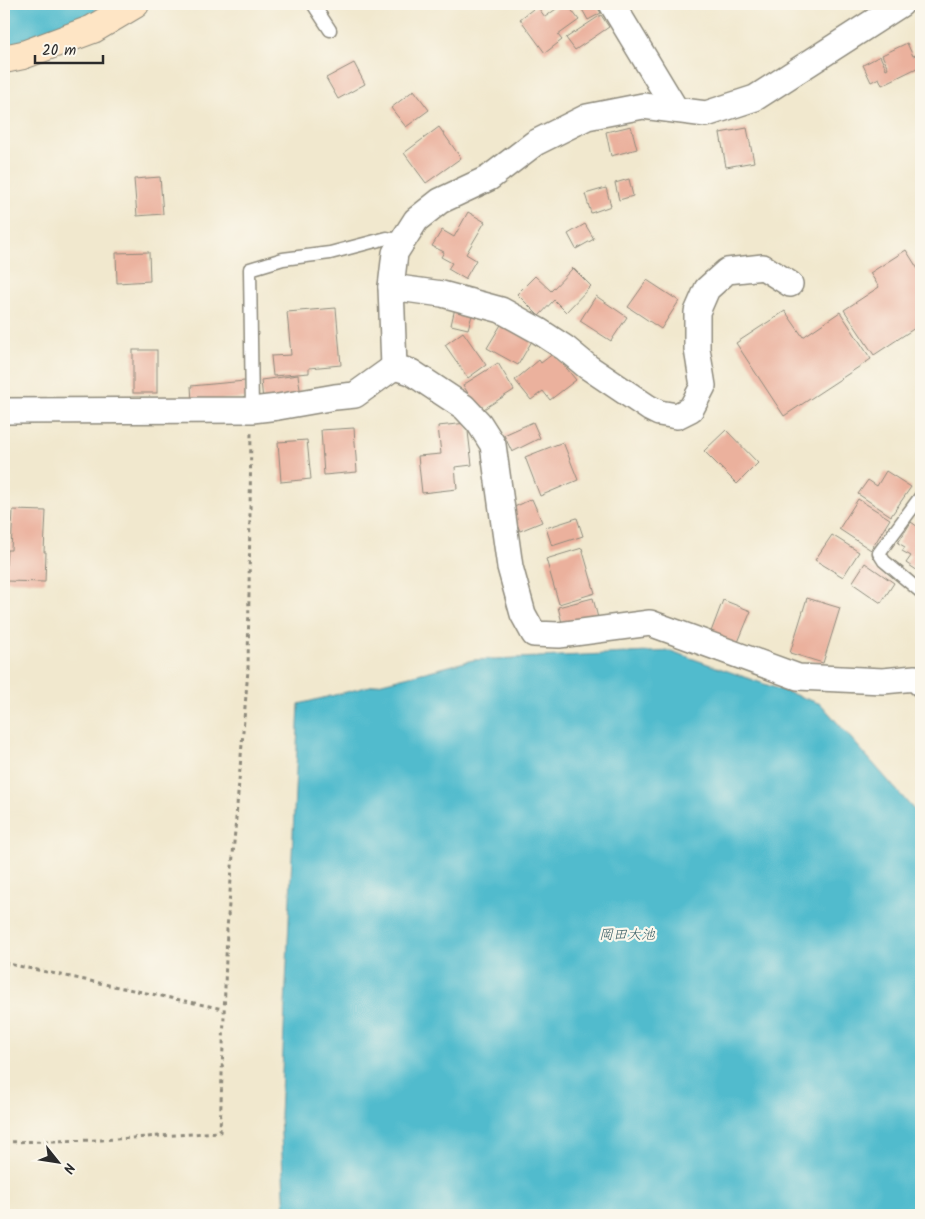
<svg xmlns="http://www.w3.org/2000/svg" width="925" height="1219" font-family="Kalam,'Klee One',sans-serif">
<rect width="100%" height="100%" fill="#fbf7ec"/>
<filter id="ink" filterUnits="userSpaceOnUse"><feTurbulence type="fractalNoise" baseFrequency=".02" numOctaves="2"/><feDisplacementMap in="SourceGraphic" scale="10" xChannelSelector="R" yChannelSelector="G"/><feConvolveMatrix kernelMatrix="1 2 1 2 8 2 1 2 1" color-interpolation-filters="sRGB"/></filter>
<filter id="wash" filterUnits="userSpaceOnUse"><feTurbulence type="fractalNoise" baseFrequency=".0096" numOctaves="4" result="noise"/><feDisplacementMap in="SourceGraphic" scale="20" xChannelSelector="R" yChannelSelector="G"/><feGaussianBlur stdDeviation="1.12" result="paint"/><feColorMatrix in="noise" values="0 0 0 0 0 0 0 0 0 0 0 0 0 0 0 0 0 1.4 0 .05"/><feComposite in="paint" operator="in"/></filter>
<g filter="url(#wash)">
<rect width="100%" height="100%" fill="#f1e8ce"/>
<!-- water -->
<polygon fill="#51bbcd" stroke="#3e737c" points="671,651 821,704 921,818 921,1215 285,1215 280,1115 299,704 473,660"/>
<g fill="none" stroke-linecap="round" stroke-linejoin="round">
<!-- river -->
<polyline stroke="#51bbcd" stroke-width="40" points="4,25 39,19 77,4"/>
</g>
<g id="blocks">
<!-- building -->
<g fill="#ebb19d">
<polygon points="563,4 567,4 579,20 558,35 562,40 545,53 520,19 537,6 545,17"/>
<polygon points="579,4 595,4 601,13 588,20"/>
<polygon points="601,15 609,27 575,50 566,38"/>
<polygon points="907,43 913,56 918,54 921,60 921,66 882,85 879,78 871,82 863,65 880,56 886,69 888,68 882,55"/>
<polygon points="354,63 365,84 338,99 326,78"/>
<polygon points="414,90 429,110 406,127 391,108"/>
<polygon points="631,126 637,149 611,156 606,132"/>
<polygon points="439,127 461,158 426,183 404,153"/>
<polygon points="747,128 754,162 726,167 720,133"/>
<polygon points="160,177 163,214 137,216 134,179"/>
<polygon points="629,179 633,196 619,200 615,183"/>
<polygon points="606,188 611,206 591,213 585,194"/>
<polygon points="468,212 485,222 466,254 476,260 465,279 448,269 452,263 441,257 444,252 432,246 442,230 454,237"/>
<polygon points="585,224 594,239 576,249 568,234"/>
<polygon points="906,250 921,274 921,324 874,355 844,310 879,287 870,273"/>
<polygon points="149,252 150,281 117,283 116,253"/>
<polygon points="573,268 591,286 566,312 554,300 539,316 517,294 535,276 551,291"/>
<polygon points="647,280 679,301 661,329 628,307"/>
<polygon points="596,296 627,317 611,341 580,321"/>
<polygon points="336,308 341,365 309,368 309,373 273,376 271,356 291,355 287,312"/>
<polygon points="455,308 473,312 468,329 451,325"/>
<polygon points="785,311 803,337 840,312 871,359 784,416 736,343"/>
<polygon points="502,323 532,341 518,365 487,348"/>
<polygon points="463,332 486,365 468,378 445,345"/>
<rect x="133" y="350" width="24" height="43"/>
<polygon points="554,353 576,380 550,400 543,391 531,400 515,380 539,360 541,363"/>
<polygon points="498,363 514,390 479,412 463,385"/>
<polygon points="298,375 301,396 263,401 261,380"/>
<polygon points="245,381 246,398 192,402 191,386"/>
<polygon points="533,422 540,438 512,452 504,435"/>
<polygon points="467,423 472,465 455,467 457,489 422,493 418,456 441,454 438,426"/>
<polygon points="354,428 357,472 324,475 321,430"/>
<polygon points="726,430 758,463 737,484 704,451"/>
<polygon points="307,440 311,479 281,482 278,442"/>
<polygon points="563,442 578,480 540,496 525,457"/>
<polygon points="886,471 911,487 891,516 858,494 868,480 877,486"/>
<polygon points="532,499 542,522 520,531 510,509"/>
<polygon points="858,499 890,519 871,550 839,529"/>
<polygon points="13,510 46,511 44,552 46,552 45,582 5,581 7,550 11,550"/>
<polygon points="577,518 583,536 552,546 546,528"/>
<polygon points="911,522 921,529 921,573 906,563 911,556 902,551 905,547 898,543"/>
<polygon points="832,535 859,552 843,577 815,560"/>
<polygon points="582,548 595,593 559,604 546,559"/>
<polygon points="865,563 894,583 881,603 852,583"/>
<polygon points="593,598 598,618 563,627 558,607"/>
<polygon points="807,598 840,608 823,663 790,653"/>
<polygon points="723,600 751,611 736,647 709,637"/>
</g>
</g>
</g>
<g filter="url(#ink)">
<use href="#blocks" fill-opacity="0" stroke="#8e8a7c" stroke-width="1"/>
<g fill="none" stroke-linecap="round" stroke-linejoin="round">
<defs>
<g id="service">
<polyline points="313,4 330,30"/>
<polyline points="252,410 250,269 283,259 330,253 387,238 403,241"/>
<polyline points="921,496 879,553 884,561 921,592"/>
</g>
<g id="minor">
<polyline points="612,4 676,110"/>
<polyline points="391,287 442,294 501,310 539,331 565,348 588,367 649,408 659,413 677,416 691,409 703,386 697,349 697,312 707,289 727,271 763,267 790,284"/>
<polyline points="394,367 411,372 464,407 479,423 493,445 510,567 523,614 534,634 559,635 650,623 798,677 883,681 915,678 921,684"/>
<polyline points="394,367 391,287 395,253 416,220 440,201 489,178 535,143 587,117 643,106 706,114 755,98 901,4"/>
<polyline points="4,411 252,410 278,407 335,397 355,395 394,367"/>
</g>
<polyline id="secondary" points="4,59 23,55 93,29 135,4"/>
</defs>
<!-- service casing -->
<use href="#service" stroke="#8e8a7c" stroke-width="15"/>
<!-- minor casing -->
<use href="#minor" stroke="#8e8a7c" stroke-width="28"/>
<!-- secondary casing -->
<use href="#secondary" stroke="#8e8a7c" stroke-width="30"/>
<!-- path -->
<g stroke="#8e8a7c" stroke-width="3" stroke-dasharray="4 4" stroke-linecap="butt">
<polyline points="4,963 223,1009"/>
<polyline points="4,1142 102,1140 220,1132 227,929 248,670 251,432"/>
</g>
<!-- service -->
<use href="#service" stroke="#fff" stroke-width="12"/>
<!-- minor -->
<use href="#minor" stroke="#fff" stroke-width="25"/>
<!-- secondary -->
<use href="#secondary" stroke="#fee5c5" stroke-width="28"/>
</g>
</g>
<g text-anchor="middle" stroke-width="4.5" stroke-linejoin="round" paint-order="stroke">
<!-- water labels -->
<g font-size="14" font-style="italic" fill="#385d64" stroke="#fbf7ec">
<text x="627" y="939">岡田大池</text>
</g>
</g>
<!-- margin -->
<rect width="925" height="1219" fill="none" stroke="#fbf7ec" stroke-width="20"/>
<!-- north arrow -->
<g transform="translate(58 1162) rotate(120)" stroke="#fbf7ec" stroke-width="4" paint-order="stroke">
<path d="M0-4L9 19L0 12L-9 19Z" fill="#2b2b2b"/>
<text y="-8" font-size="14" font-weight="bold" text-anchor="middle" fill="#2b2b2b">N</text>
</g>
<!-- scale -->
<path d="M35 55v8h68v-8" fill="none" stroke="#2b2b2b" stroke-width="2.5"/>
<text x="42" y="55" font-size="15" fill="#2b2b2b" stroke="#fbf7ec" stroke-width="4" paint-order="stroke">20 m</text>
</svg>
